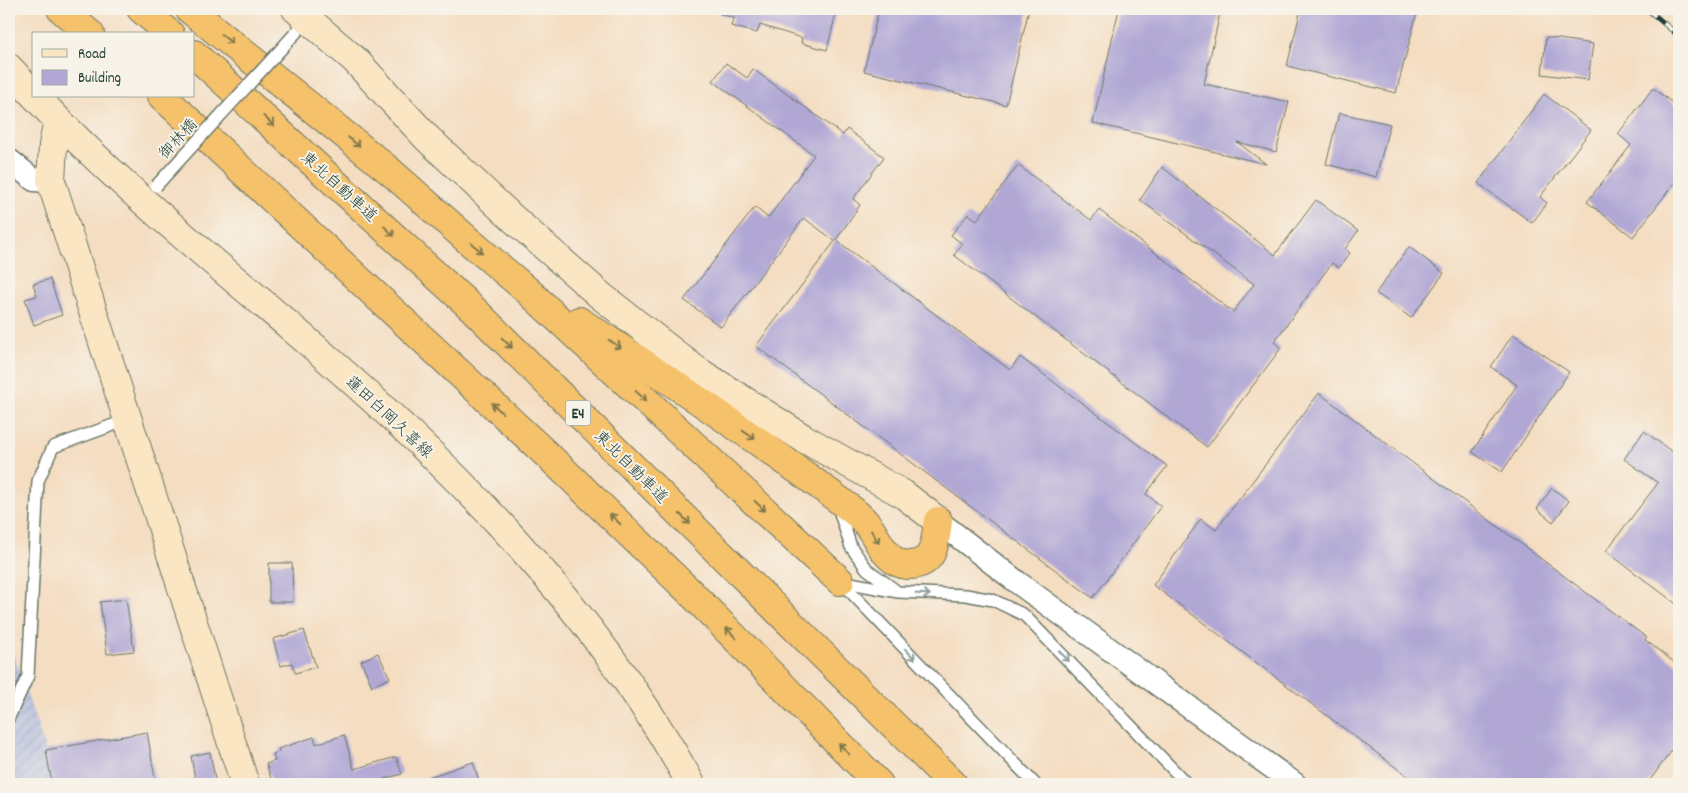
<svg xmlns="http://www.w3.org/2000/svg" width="1688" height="793" font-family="Dekko,'Klee One',sans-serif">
<defs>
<pattern id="industrial-furrows" width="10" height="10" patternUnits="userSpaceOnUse" patternTransform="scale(1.25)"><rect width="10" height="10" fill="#bcc3de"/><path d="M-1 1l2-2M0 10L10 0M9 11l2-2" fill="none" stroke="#a1a8bf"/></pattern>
</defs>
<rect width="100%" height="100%" fill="#f7f3e8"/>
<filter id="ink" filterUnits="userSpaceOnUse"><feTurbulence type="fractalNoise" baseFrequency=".02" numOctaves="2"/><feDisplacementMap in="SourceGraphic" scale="10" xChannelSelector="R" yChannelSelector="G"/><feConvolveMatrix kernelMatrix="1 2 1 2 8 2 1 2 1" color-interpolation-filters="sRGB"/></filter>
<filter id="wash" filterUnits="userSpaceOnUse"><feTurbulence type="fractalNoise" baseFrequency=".0096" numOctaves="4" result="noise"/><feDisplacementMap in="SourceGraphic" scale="20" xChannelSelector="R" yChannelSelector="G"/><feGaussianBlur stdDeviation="1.12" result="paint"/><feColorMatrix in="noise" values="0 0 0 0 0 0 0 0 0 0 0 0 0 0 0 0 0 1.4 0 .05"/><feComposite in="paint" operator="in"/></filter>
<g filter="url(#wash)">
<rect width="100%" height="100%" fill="#f4ddc1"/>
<!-- industrial -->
<polygon fill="url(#industrial-furrows)" points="9,640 57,784 9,784"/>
<g id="blocks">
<!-- building -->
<g fill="#b0a7d5">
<polygon points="720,9 837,9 827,50 801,43 802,38 760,25 757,33 731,26 734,18 720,14"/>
<polygon points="879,9 1029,9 1006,105 864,71"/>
<polygon points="1119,9 1221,9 1204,84 1289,102 1276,152 1237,142 1266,164 1093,123"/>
<polygon points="1301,9 1418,9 1396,93 1287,66"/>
<polygon points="1546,37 1593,44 1588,80 1542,74"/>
<polygon points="726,63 747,78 753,69 843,135 847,129 884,157 853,199 860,205 836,240 1010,370 1020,357 1167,466 1146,494 1161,506 1093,598 756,346 835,241 804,218 721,327 684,300 755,207 768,218 814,155 713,81"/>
<polygon points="1653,88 1679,108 1679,177 1633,237 1587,202 1631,145 1618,134"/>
<polygon points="1544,94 1591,130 1540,197 1547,203 1532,223 1478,183"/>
<polygon points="1339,113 1390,124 1376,177 1326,164"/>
<polygon points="1018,165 1091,220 1099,210 1233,312 1254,284 1140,200 1162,167 1275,255 1316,200 1358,231 1345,249 1350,253 1339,268 1332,263 1274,342 1281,348 1207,447 954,255 962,244 951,235 968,214 977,220"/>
<polygon points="1409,247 1444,273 1411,318 1376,293"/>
<polygon points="50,279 62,315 34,325 25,299 37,296 33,284"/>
<polygon points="1513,334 1569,372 1502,472 1472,452 1517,385 1491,367"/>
<polygon points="1319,393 1647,638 1645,640 1679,666 1679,741 1647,784 1418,784 1153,585 1201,519 1216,530"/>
<polygon points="1644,431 1679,457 1679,606 1606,551 1658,483 1624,459"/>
<polygon points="1552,488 1569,501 1553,522 1537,509"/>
<polygon points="269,563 292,563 293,602 269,602"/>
<polygon points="126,599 134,651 107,654 100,602"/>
<polygon points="304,630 316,667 295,673 292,663 281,666 273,639"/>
<polygon points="378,653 390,678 372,686 361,661"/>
<polygon points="147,732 156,784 52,784 46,750"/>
<polygon points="344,735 354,769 396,757 402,774 367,784 273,784 266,764 275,761 273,754 279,752 278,749 314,737 316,744"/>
<polygon points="210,752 216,784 196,784 191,756"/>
<polygon points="473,762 480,784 418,784 417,781"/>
</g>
</g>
</g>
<g filter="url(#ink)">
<use href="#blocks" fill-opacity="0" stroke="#6a7565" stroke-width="1"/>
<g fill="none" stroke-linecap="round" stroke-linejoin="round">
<defs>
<g id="lane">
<polyline points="283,47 308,19"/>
<polyline points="838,507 851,547 867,569 895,590"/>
<polyline points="840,581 898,592 966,595 993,600 1024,615 1187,784"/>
<polyline points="840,581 1035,784"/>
<polyline points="9,717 28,676 38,481 53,447 127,420"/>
</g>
<g id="street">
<polyline points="9,160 34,180 51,181"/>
<polyline points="938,521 1017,582 1295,784"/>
</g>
<g id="secondary">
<polyline points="296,9 355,60 427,138 509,215 601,296 696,370 803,438 903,494 938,521"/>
<polyline points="9,68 34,95"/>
<path d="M35 96C114 181 204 253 292 328 448 461 591 602 691 784"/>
<polyline points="58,121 53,145 51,181 245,784"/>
</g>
<g id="highway">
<polyline points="61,9 90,34"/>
<polyline points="141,9 170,34"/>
<polyline points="189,9 391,172 470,242 528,291 840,581"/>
<polyline points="194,54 474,310 953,784"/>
<polyline points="162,96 560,467 691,593 879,784"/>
<path d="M579 321C670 380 760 441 847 506 854 511 861 517 867 524 878 538 886 564 908 565 936 565 935 541 938 521"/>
</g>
</defs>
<!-- lane casing -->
<use href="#lane" stroke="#6a7565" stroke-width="14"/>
<!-- street casing -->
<use href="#street" stroke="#6a7565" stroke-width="25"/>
<!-- secondary casing -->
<use href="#secondary" stroke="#6a7565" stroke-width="30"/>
<!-- highway casing -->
<use href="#highway" stroke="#6a7565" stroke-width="30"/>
<!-- lane -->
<use href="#lane" stroke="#fff" stroke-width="11"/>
<!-- street -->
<use href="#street" stroke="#fff" stroke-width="22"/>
<!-- secondary -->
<use href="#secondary" stroke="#fbe6c4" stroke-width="28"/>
<!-- highway -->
<use href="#highway" stroke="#f5c16b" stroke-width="28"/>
<defs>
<g id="rail">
<polyline points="1647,9 1679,36"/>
<polyline points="1670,9 1679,17"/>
</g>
</defs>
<!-- rail casing -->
<use href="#rail" stroke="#1f3d34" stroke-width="5.5"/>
<!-- rail -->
<use href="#rail" stroke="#f7f3e8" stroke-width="4" stroke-dasharray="11" stroke-linecap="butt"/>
<defs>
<polyline id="lane-bridge" points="156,186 283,47"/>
</defs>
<!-- lane-bridge casing -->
<use href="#lane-bridge" stroke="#6a7565" stroke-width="14" stroke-linecap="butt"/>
<!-- lane-bridge -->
<use href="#lane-bridge" stroke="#fff" stroke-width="11"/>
</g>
<!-- one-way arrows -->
<defs><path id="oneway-shaft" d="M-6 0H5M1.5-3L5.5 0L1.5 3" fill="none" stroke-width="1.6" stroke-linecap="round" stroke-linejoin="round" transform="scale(1.25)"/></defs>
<g stroke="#7f784d">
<use href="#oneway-shaft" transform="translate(227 39) rotate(39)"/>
<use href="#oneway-shaft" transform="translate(269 121) rotate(42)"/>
<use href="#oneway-shaft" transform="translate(354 142) rotate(39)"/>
<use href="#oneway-shaft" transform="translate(389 231) rotate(43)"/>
<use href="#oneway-shaft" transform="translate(477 248) rotate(40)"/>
<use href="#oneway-shaft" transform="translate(507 343) rotate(45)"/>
<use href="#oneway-shaft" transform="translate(615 344) rotate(33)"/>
<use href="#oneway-shaft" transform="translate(641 396) rotate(43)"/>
<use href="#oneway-shaft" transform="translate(497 408) rotate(-137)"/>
<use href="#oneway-shaft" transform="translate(749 435) rotate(34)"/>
<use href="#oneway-shaft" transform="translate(760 506) rotate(43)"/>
<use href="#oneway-shaft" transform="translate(615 519) rotate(-136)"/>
<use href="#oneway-shaft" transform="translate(685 519) rotate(45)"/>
<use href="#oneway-shaft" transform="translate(875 537) rotate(59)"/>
<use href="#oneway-shaft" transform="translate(731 633) rotate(-134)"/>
<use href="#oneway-shaft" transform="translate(844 749) rotate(-134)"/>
</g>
<g stroke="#8f9e9a">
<use href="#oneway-shaft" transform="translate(923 594) rotate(4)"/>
<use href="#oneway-shaft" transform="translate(910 654) rotate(46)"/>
<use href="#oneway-shaft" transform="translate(1064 656) rotate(46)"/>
</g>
</g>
<g text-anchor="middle" stroke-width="4" stroke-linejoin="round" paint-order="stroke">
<!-- shield labels -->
<rect fill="#f7f3e8" stroke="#60746a" stroke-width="1" x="565.5" y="400.5" width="25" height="25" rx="4"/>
<g font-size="15" font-weight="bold" fill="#1f3d34">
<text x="578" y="418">E4</text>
</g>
<!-- street labels -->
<g font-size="16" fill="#1f3d34" stroke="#f7f3e8">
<text transform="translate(177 138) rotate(-47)" y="6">御林橋</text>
<text transform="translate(340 186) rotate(42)" y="6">東北自動車道</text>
<text transform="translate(390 416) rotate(43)" y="6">蓮田白岡久喜線</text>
<text transform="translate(632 466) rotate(45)" y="6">東北自動車道</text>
</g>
</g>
<!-- margin -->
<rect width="1688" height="793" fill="none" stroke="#f7f3e8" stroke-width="30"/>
<!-- legend -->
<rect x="32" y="32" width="162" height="65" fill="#f7f3e8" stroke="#a1aaa0"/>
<rect x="42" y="49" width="25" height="8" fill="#fbe6c4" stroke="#a1aaa0"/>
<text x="78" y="58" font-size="15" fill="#1f3d34">Road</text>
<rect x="42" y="70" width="25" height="15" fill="#b0a7d5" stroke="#a1aaa0"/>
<text x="78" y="82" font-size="15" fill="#1f3d34">Building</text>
</svg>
